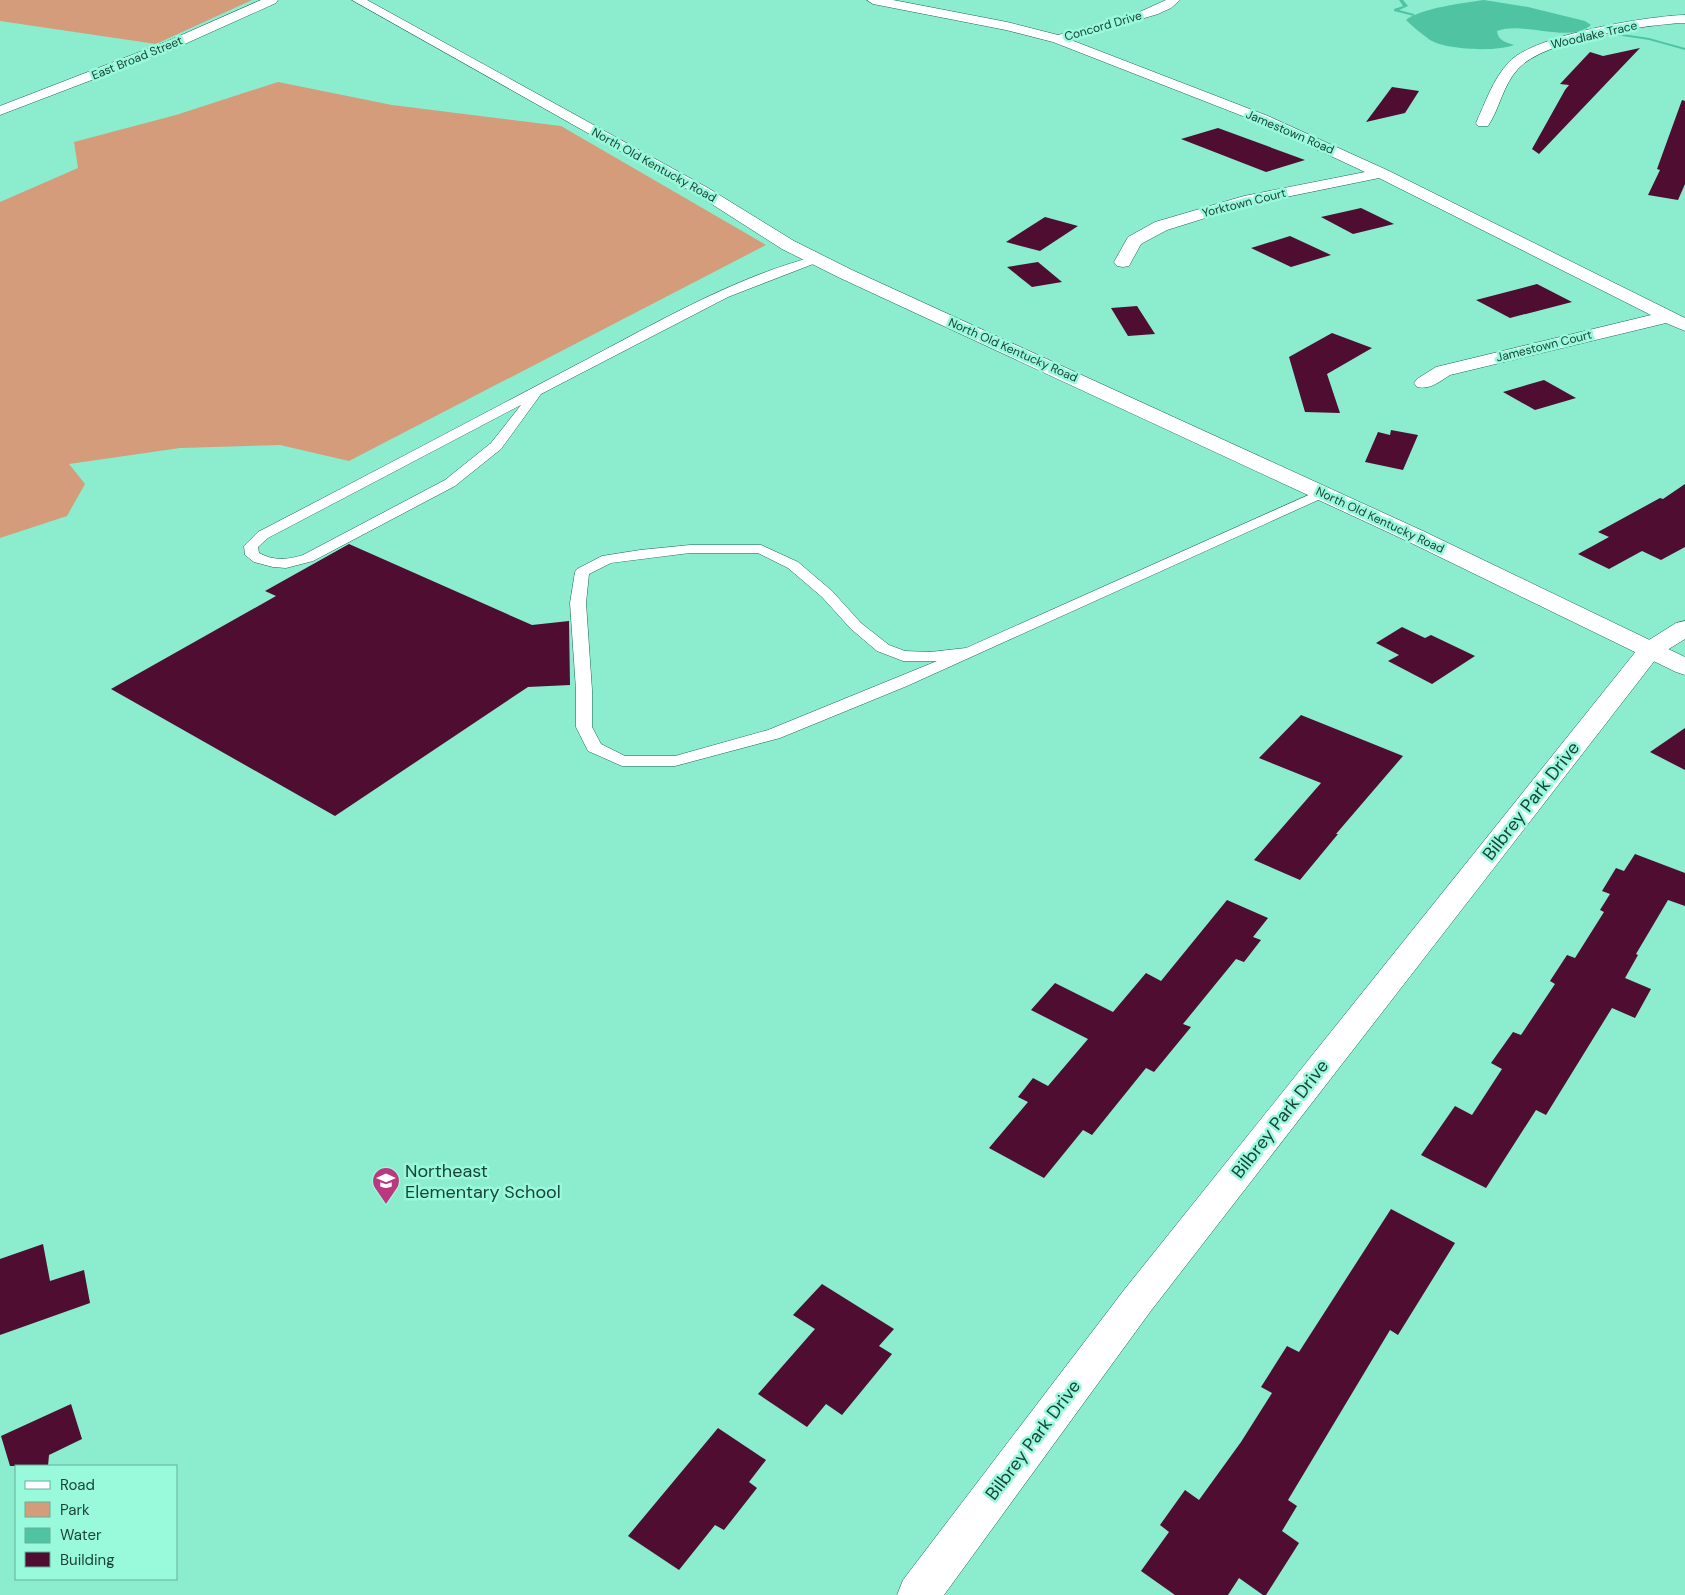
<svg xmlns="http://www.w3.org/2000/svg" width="1685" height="1595" font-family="'DM Sans',sans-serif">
<rect width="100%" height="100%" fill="#8becce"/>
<!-- green -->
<g fill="#d59c7b">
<polygon points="0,0 252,0 156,44 0,21"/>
<polygon points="278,82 392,105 561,126 766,245 349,461 280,445 180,448 69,464 85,484 67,516 0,538 0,202 78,168 74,142 176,115"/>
</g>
<!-- water -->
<path fill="#50c3a2" d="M1484 0 1528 7 1585 21 1591 25C1569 44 1525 21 1497 31 1498 41 1506 42 1514 45 1497 52 1446 50 1430 40 1422 34 1413 27 1406 20 1421 8 1464 3 1484 0Z"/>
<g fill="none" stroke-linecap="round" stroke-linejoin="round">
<!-- stream -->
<g fill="#50c3a2" fill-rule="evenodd">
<polygon points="1399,0 1403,0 1408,6 1399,10 1414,14 1414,16 1394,11 1394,9 1403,6"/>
<polygon points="1615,33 1649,38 1685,48 1685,50 1649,40 1616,35"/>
</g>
</g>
<!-- building -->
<g fill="#4e0d31">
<polygon points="1640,48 1539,154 1532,149 1565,90 1569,85 1560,84 1590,52 1603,56"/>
<polygon points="1392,87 1419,91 1405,113 1366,122"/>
<polygon points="1682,100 1685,101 1685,184 1678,200 1648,195 1660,170 1657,169"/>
<polygon points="1218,128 1305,160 1266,172 1181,139"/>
<polygon points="1361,208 1394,224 1353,234 1321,217"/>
<polygon points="1045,217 1078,226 1040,251 1006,242"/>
<polygon points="1290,236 1331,255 1291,267 1251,248"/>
<polygon points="1038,262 1062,282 1032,287 1007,267"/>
<polygon points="1537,284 1572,302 1510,318 1476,300"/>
<polygon points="1137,306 1155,334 1128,336 1111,308"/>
<polygon points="1332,333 1372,348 1327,374 1340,413 1305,412 1289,357"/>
<polygon points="1544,380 1576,398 1535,410 1503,392"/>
<polygon points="1391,430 1418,435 1403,470 1365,462 1378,432 1390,435"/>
<polygon points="1685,484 1685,547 1661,560 1642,551 1609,569 1578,554 1609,537 1598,532 1660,498 1663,499"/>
<polygon points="349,544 532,625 569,621 570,685 528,687 335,816 111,689 276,596 265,591"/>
<polygon points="1402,627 1425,638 1431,635 1475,656 1432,684 1388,661 1399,655 1376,643"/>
<polygon points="1301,715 1403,756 1336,834 1338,834 1300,880 1254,860 1321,783 1259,758"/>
<polygon points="1685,728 1685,770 1650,752"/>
<polygon points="1635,854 1685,873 1685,906 1668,900 1636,954 1638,955 1625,978 1651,989 1635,1018 1612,1008 1546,1115 1536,1110 1486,1188 1421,1155 1455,1106 1472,1115 1502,1069 1491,1063 1513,1032 1521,1035 1555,984 1550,981 1567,955 1575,958 1604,912 1600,910 1610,894 1602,891 1616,868 1624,871"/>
<polygon points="1227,900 1268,918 1253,937 1261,940 1244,962 1236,959 1183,1024 1191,1027 1154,1072 1146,1068 1092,1135 1083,1130 1044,1178 989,1148 1028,1102 1018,1097 1033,1078 1048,1086 1088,1039 1031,1010 1055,983 1113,1012 1146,973 1161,981"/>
<polygon points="1391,1209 1455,1243 1398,1335 1390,1330 1288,1500 1297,1506 1282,1531 1299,1543 1266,1595 1263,1595 1239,1578 1228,1595 1175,1595 1141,1571 1169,1532 1160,1525 1185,1490 1199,1500 1241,1442 1272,1393 1261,1387 1287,1346 1299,1352"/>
<polygon points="43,1244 50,1281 84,1270 90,1303 0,1335 0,1259"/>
<polygon points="822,1284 894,1329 879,1346 892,1354 842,1415 826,1404 807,1427 758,1394 815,1329 793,1315"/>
<polygon points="71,1404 82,1439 49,1455 48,1466 10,1466 1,1436"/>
<polygon points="718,1428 766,1460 749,1482 757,1488 724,1530 715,1525 679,1570 628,1536"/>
</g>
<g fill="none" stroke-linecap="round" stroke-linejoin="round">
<defs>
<g id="service">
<path d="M817 256 823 259 821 261 728 297 541 394 501 449 455 486 313 561 286 568 273 567 254 562 245 555 244 546 258 532C364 477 470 421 576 365 651 326 735 276 817 256ZM521 405 491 443 445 480 303 555C287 560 274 561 259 553L258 547 268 538Z"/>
<path d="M1322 489 1327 490 1329 493 1327 496 907 686 780 738 675 766H622L588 751 576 727V690L570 603 575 572 577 569 602 556 640 550 690 545H761L798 562 832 591 861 623 889 645 905 651 930 652 966 648ZM690 553H758L788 568 822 597 851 629 877 651 903 661H937L768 730 675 756H625L601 744 592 727V690L586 603 589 574 611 563Z"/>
</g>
<g id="minor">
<path d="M867 0H893L1007 22 1058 35 1133 15 1166 0H1180L1171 8 1158 14 1071 40 1268 116 1387 170 1685 318V331L1666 323 1450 375C1439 382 1430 390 1417 387L1414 383 1417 379 1436 367 1651 315 1379 178 1247 205 1167 230 1141 244 1129 266 1123 267 1117 266 1114 262 1128 237 1155 222 1244 196 1365 172 1258 122 1053 42 1006 30 873 4Z"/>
<path d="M1685 15V23C1647 24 1543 40 1518 69 1503 85 1500 108 1488 126H1478L1476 123C1485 103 1493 79 1509 62 1534 35 1647 16 1685 15Z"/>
<polygon points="1685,621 1685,639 1659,655 1150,1312 944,1595 897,1595 903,1580 1124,1290 1641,645 1676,623"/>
</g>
<g id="tertiary">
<polygon points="261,0 278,0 276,3 178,47 0,115 0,106 168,41"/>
<polygon points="352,0 367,0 708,188 794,241 852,270 1423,531 1685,657 1685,675 1676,672 1407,541 840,278 782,249 696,194"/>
</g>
</defs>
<!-- service casing -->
<use href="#service" stroke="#1a6955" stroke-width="1"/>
<!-- minor casing -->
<use href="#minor" stroke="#1a6955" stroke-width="1"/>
<!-- tertiary casing -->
<use href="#tertiary" stroke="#1a6955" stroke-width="1"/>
<!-- service -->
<use href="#service" fill="#fff" fill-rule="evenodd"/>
<!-- minor -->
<use href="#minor" fill="#fff" fill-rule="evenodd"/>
<!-- tertiary -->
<use href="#tertiary" fill="#fff" fill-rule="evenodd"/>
</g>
<!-- icons -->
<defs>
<symbol id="school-pin" viewBox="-11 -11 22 30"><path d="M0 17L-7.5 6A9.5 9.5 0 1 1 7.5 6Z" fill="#bb377e" stroke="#99f9db"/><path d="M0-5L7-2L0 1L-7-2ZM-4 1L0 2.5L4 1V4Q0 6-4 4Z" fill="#fff"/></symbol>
</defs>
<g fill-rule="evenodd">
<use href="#school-pin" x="370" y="1165" width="32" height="43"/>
</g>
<g text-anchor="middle" stroke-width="5" stroke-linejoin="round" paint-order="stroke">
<!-- far-street labels -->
<g font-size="12" fill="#1a4438" stroke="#99f9db">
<text transform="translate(1103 26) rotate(-16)" y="4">Concord Drive</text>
<text transform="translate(1594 35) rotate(-13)" y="4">Woodlake Trace</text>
<text transform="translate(137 58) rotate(-22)" y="4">East Broad Street</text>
<text transform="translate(1290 132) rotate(23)" y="4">Jamestown Road</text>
<text transform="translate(654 165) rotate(29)" y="4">North Old Kentucky Road</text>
<text transform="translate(1244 203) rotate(-14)" y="4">Yorktown Court</text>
<text transform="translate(1544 346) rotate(-14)" y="4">Jamestown Court</text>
<text transform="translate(1013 350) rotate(24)" y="4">North Old Kentucky Road</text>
<text transform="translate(1380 520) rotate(25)" y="4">North Old Kentucky Road</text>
</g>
<!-- near-street labels -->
<g font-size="18" fill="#1a4438" stroke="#99f9db">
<text transform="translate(1531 801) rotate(-52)" y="6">Bilbrey Park Drive</text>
<text transform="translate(1280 1119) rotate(-52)" y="6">Bilbrey Park Drive</text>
<text transform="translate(1033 1440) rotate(-53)" y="6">Bilbrey Park Drive</text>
</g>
<!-- near-poi labels -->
<g font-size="18" fill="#1a4438" stroke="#99f9db" text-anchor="start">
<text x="405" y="1177">Northeast<tspan x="405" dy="21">Elementary School</tspan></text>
</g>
</g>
<!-- legend -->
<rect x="15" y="1465" width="162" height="115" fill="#99f9db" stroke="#66b19a"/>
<rect x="25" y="1481" width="25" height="8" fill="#ffffff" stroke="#66b19a"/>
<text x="60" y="1490" font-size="15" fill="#1a4438">Road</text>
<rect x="25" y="1502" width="25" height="15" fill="#d59c7b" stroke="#66b19a"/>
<text x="60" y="1515" font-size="15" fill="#1a4438">Park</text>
<rect x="25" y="1528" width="25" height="15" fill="#50c3a2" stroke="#66b19a"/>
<text x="60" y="1540" font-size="15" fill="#1a4438">Water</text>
<rect x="25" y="1552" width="25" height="15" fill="#4e0d31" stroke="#66b19a"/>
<text x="60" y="1565" font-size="15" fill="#1a4438">Building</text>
</svg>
